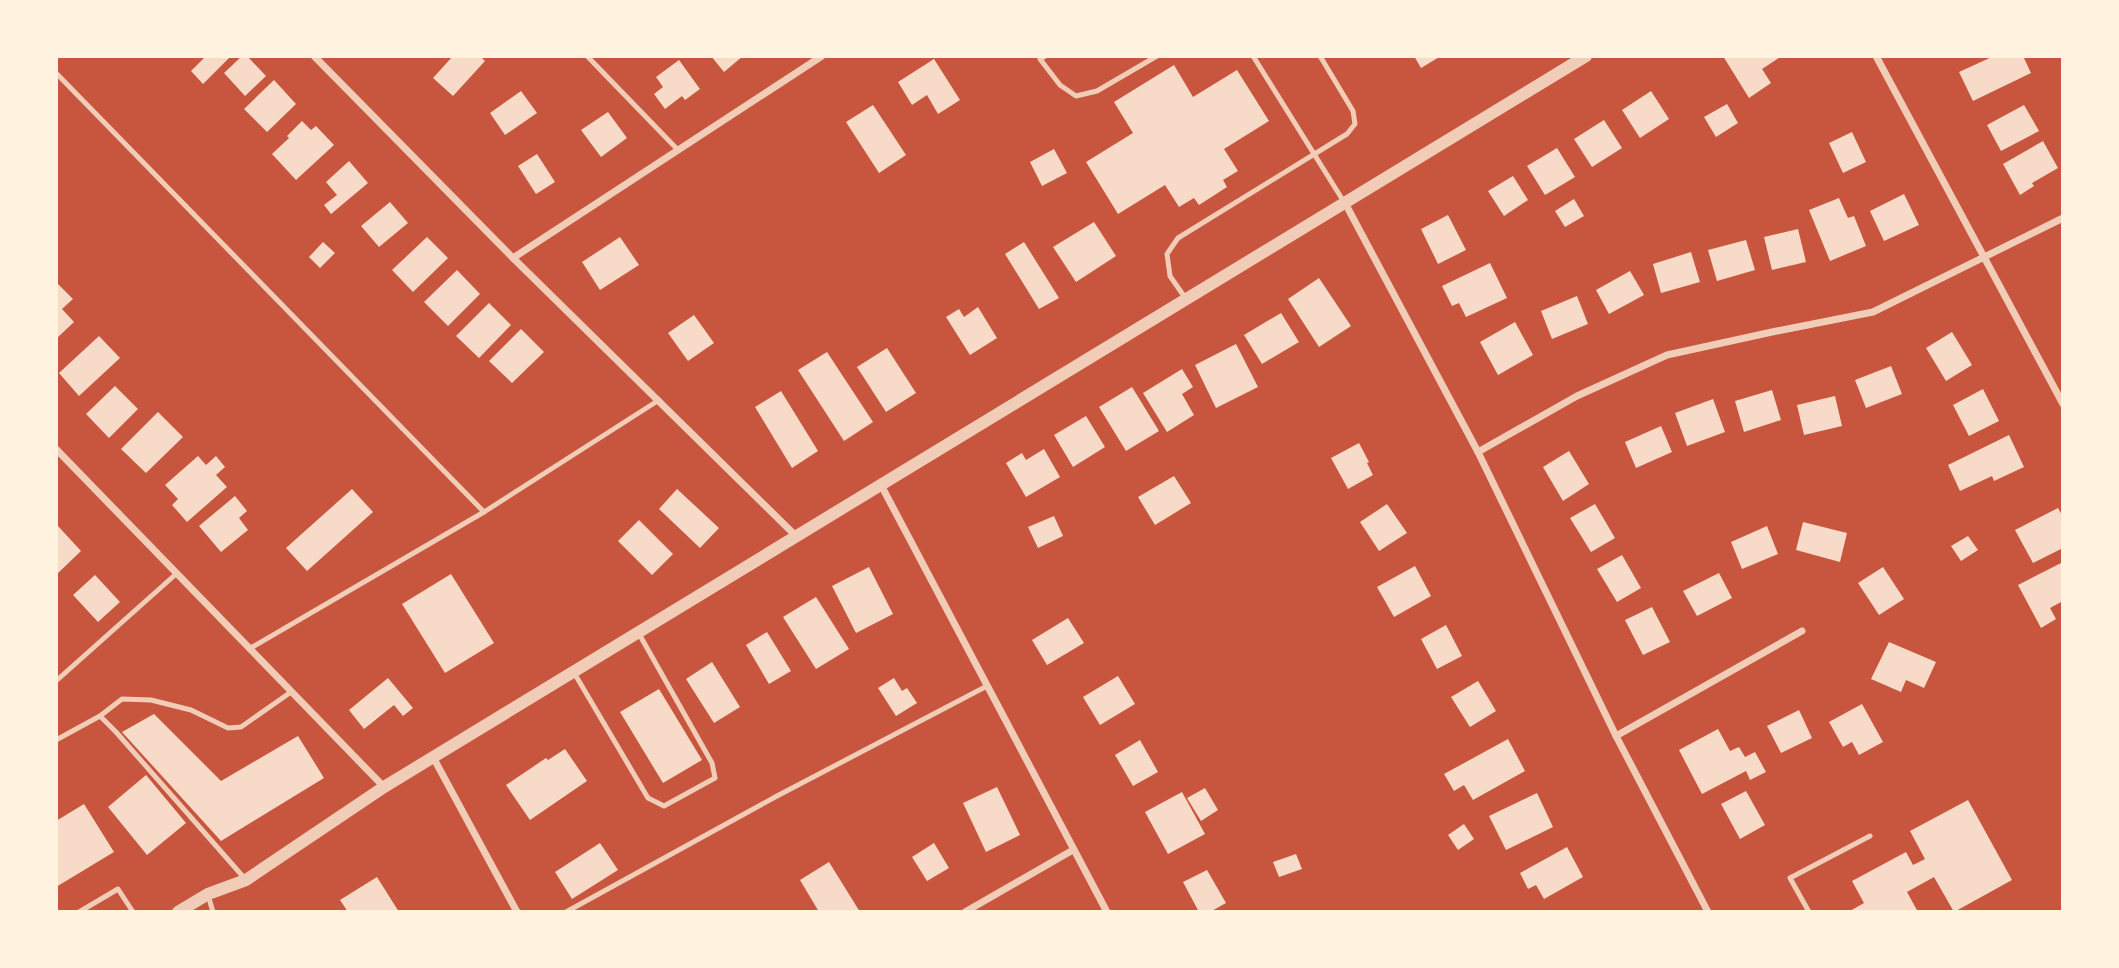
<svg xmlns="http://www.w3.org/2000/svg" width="2119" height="968" font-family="Rubik,sans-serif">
<rect width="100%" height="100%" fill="#c8553d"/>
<!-- building -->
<g fill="#f7dbc8">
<polygon points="206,56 231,56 203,84 191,71"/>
<polygon points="242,56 247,56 266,76 245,96 224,73"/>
<polygon points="453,56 480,56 485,61 453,96 433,78"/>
<polygon points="711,56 743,56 724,72"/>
<polygon points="1414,56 1441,56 1421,68"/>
<polygon points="1723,56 1782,56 1762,69 1771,83 1749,98"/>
<polygon points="1994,56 2023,56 2031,73 1973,101 1959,72"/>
<polygon points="934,59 960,100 938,114 927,95 912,105 898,82"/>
<polygon points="679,60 700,89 685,100 682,96 665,109 654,94 663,87 656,77"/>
<polygon points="1174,65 1193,97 1237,70 1269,121 1224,149 1238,171 1223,180 1227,187 1199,205 1194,198 1179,207 1165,185 1118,214 1086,162 1133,133 1114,102"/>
<polygon points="274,80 296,104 267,132 244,109"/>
<polygon points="521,91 537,113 505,135 490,113"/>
<polygon points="1651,91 1669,119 1640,138 1622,110"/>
<polygon points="1727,104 1738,123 1716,137 1704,117"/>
<polygon points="873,105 906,155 879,173 846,122"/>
<polygon points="2024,105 2039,131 2001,151 1987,125"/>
<polygon points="608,112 627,138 601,157 581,130"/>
<polygon points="1604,120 1622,148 1592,167 1574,139"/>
<polygon points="302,121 311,130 316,126 334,145 296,180 272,154 289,138 287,136"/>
<polygon points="1852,132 1866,162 1843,173 1829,143"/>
<polygon points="2043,141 2058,168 2032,183 2034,186 2020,195 2003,164"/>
<polygon points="1557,148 1575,177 1545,195 1527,166"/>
<polygon points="1054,149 1067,173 1042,186 1030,162"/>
<polygon points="537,154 555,182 536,194 518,166"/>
<polygon points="349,161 368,183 331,214 324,205 337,195 326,182"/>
<polygon points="1513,176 1528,200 1504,216 1488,191"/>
<polygon points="1904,194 1919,225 1884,241 1870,211"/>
<polygon points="1839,198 1848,218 1854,216 1866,246 1830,261 1809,210"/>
<polygon points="1574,199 1584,216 1565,227 1555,211"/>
<polygon points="390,202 408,223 379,247 361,226"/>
<polygon points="1448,215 1466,250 1438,264 1421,229"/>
<polygon points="1094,222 1116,256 1076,282 1053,247"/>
<polygon points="1798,229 1806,262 1772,270 1764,237"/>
<polygon points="427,237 448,258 413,292 392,270"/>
<polygon points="620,237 639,265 600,290 582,262"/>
<polygon points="1746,240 1755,270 1717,281 1708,250"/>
<polygon points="323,242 335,253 320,268 309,257"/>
<polygon points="1024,242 1059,298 1039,309 1005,254"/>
<polygon points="1691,252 1700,282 1661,293 1653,264"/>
<polygon points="1490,263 1507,298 1466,317 1459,303 1452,306 1442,286"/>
<polygon points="457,270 480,294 448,326 424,302"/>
<polygon points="1630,271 1644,295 1609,314 1596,290"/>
<polygon points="1319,278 1351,326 1319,347 1288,299"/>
<polygon points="58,284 73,299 62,309 74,322 56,339 56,286"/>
<polygon points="1577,296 1588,324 1552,339 1541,311"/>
<polygon points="489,303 511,325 479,358 456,336"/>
<polygon points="978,307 997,338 970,355 946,317 959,309 964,317"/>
<polygon points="1281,313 1299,342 1262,364 1244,335"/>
<polygon points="694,315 714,343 688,361 668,333"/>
<polygon points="1515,322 1533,355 1498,375 1480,342"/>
<polygon points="521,329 544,352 512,383 489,361"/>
<polygon points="1952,332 1972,365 1946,381 1926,348"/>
<polygon points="99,336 120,358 79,396 59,373"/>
<polygon points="1236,344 1258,387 1216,408 1195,365"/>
<polygon points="887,348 916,393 886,412 857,367"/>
<polygon points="827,352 873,422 844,441 798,370"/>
<polygon points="1891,366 1902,394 1866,408 1855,380"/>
<polygon points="1182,369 1193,387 1182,394 1194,415 1167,432 1143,393"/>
<polygon points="115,386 138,409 109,438 86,414"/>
<polygon points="1132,387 1159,431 1126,451 1099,407"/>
<polygon points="1983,389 1999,421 1969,436 1953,405"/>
<polygon points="1772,390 1781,420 1744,432 1735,401"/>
<polygon points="781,391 818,451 792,468 755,407"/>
<polygon points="1835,396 1842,426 1804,435 1797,405"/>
<polygon points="1713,399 1725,432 1687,446 1675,413"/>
<polygon points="158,412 183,437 146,473 121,449"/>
<polygon points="1086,416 1105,447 1073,467 1054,435"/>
<polygon points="1661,426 1672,452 1636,468 1625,442"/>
<polygon points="2009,435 2024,467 1994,481 1992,476 1960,491 1948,465"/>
<polygon points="1359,443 1369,462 1367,463 1373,475 1348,489 1331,458"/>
<polygon points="1044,449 1060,477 1026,497 1006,463 1022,453 1026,460"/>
<polygon points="1569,451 1589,484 1563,501 1543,467"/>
<polygon points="198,456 206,465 216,456 225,467 216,475 227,487 187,522 172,505 178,499 165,485"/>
<polygon points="1174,476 1191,503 1155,525 1138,497"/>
<polygon points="352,489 373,512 307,571 286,548"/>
<polygon points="677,489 719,528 700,548 659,509"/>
<polygon points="235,496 247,511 239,518 248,530 221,552 199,526"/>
<polygon points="1387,504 1407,533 1379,551 1360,522"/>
<polygon points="1595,504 1615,538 1591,552 1570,518"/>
<polygon points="2058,508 2063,517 2063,548 2033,563 2015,530"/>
<polygon points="1054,516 1063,536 1038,548 1028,527"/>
<polygon points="639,520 673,554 652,575 618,541"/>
<polygon points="1803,522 1847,533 1840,562 1796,550"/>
<polygon points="58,526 81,551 56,575 56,528"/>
<polygon points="1767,526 1778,554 1742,569 1731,542"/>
<polygon points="1968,536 1978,550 1961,561 1951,546"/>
<polygon points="1622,555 1641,588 1617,602 1597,569"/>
<polygon points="2063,562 2063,601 2050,608 2056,619 2041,628 2018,585"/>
<polygon points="1415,566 1431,596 1394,617 1377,587"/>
<polygon points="869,567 893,614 856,633 832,586"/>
<polygon points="1883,567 1904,599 1879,615 1858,583"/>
<polygon points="1719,573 1732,598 1697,616 1683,591"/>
<polygon points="451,574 494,643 445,673 402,604"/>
<polygon points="95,575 120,602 98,622 73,595"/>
<polygon points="816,597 849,649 816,669 783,617"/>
<polygon points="1652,607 1670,642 1643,655 1625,620"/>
<polygon points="1068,618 1084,643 1047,665 1032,640"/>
<polygon points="1446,625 1462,656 1437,669 1421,639"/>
<polygon points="767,632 791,671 769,684 746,645"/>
<polygon points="1889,642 1936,662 1924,688 1906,680 1901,692 1871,679"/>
<polygon points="712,662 740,707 714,723 686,679"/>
<polygon points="1118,676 1135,704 1100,725 1083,697"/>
<polygon points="388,678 413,708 403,716 394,705 364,729 349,710"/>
<polygon points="894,678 902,691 907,688 917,703 896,716 878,688"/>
<polygon points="1478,681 1496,711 1470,727 1451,697"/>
<polygon points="659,689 702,760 663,783 620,712"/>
<polygon points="1862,704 1883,742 1859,755 1852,742 1843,747 1829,722"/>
<polygon points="1799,710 1812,738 1781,753 1767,726"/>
<polygon points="154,714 221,781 298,736 324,778 221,841 122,732"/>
<polygon points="1718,729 1730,751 1739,747 1745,757 1755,752 1766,772 1750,780 1746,771 1702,794 1679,750"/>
<polygon points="1508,739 1525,771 1473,800 1464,785 1454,791 1444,774"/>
<polygon points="1140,740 1158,772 1133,786 1115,755"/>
<polygon points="565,749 587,781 530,820 506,785 546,758 548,760"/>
<polygon points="146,775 186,823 147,855 108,807"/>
<polygon points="997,787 1020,835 986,852 963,803"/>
<polygon points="1205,788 1218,810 1201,821 1187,798"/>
<polygon points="1746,791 1765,825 1740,839 1721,804"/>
<polygon points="1182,792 1205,834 1168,854 1145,812"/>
<polygon points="1537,793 1553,827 1506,850 1489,816"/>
<polygon points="1968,800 2012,880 1954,912 1934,877 1907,892 1918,912 1848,912 1864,903 1852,881 1906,852 1913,865 1925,859 1910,831"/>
<polygon points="84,804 114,852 56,887 56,821"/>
<polygon points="1464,824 1474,839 1458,850 1448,835"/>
<polygon points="600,843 618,870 572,899 555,872"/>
<polygon points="934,843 949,868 927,881 912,857"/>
<polygon points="1567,847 1583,877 1544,899 1536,885 1528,889 1520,873"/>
<polygon points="1296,854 1302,869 1279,877 1273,862"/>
<polygon points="829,862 860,912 819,912 800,880"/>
<polygon points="1207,870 1226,903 1210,912 1199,912 1183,882"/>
<polygon points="377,877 399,912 348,912 340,900"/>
</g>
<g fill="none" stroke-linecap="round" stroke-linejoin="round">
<!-- service -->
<g stroke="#f1ccb7" stroke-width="5">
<polyline points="587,56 678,150"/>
<polyline points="1045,56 1040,59 1060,85 1076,96 1097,91 1157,56"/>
<polyline points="1253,56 1344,202"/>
<polyline points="56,73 484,512"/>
<polyline points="1186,299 1170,276 1167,254 1178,238 1347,134 1355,124 1353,111 1320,56"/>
<polyline points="249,649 484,512 659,400"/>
<polyline points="573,671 648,798 664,806 715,778 712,763 638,632"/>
<polyline points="56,681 176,574"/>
<polyline points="100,716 122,699 151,700 191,710 228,728 241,727 291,692"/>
<polyline points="56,740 100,716 116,732 246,880"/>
<polyline points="208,895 213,912"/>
<polyline points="79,912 118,889 133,912"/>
<polyline points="566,912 777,796 987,686"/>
<polyline points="1809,912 1790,878 1870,836"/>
</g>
<!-- minor -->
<g stroke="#f1ccb7" stroke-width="7">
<polyline points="314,56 513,258 796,536"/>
<polyline points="1876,56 2063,404"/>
<polyline points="1345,203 1478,452 1616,736 1708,912"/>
<polyline points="513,258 822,56"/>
<polyline points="56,449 384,787"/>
<polyline points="1478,452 1577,396 1667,355 1772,332 1873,312 2063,218"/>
<polyline points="881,485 1107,912"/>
<polyline points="1616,736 1802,631"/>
<polyline points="433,757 517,912"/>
<polyline points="965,912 1073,850"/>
</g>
<!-- tertiary -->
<polyline stroke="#f1ccb7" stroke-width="12" points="178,912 208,894 246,880 384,787 1586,56"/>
</g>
<!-- border -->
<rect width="2119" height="968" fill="none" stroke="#fff3e0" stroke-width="116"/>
</svg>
